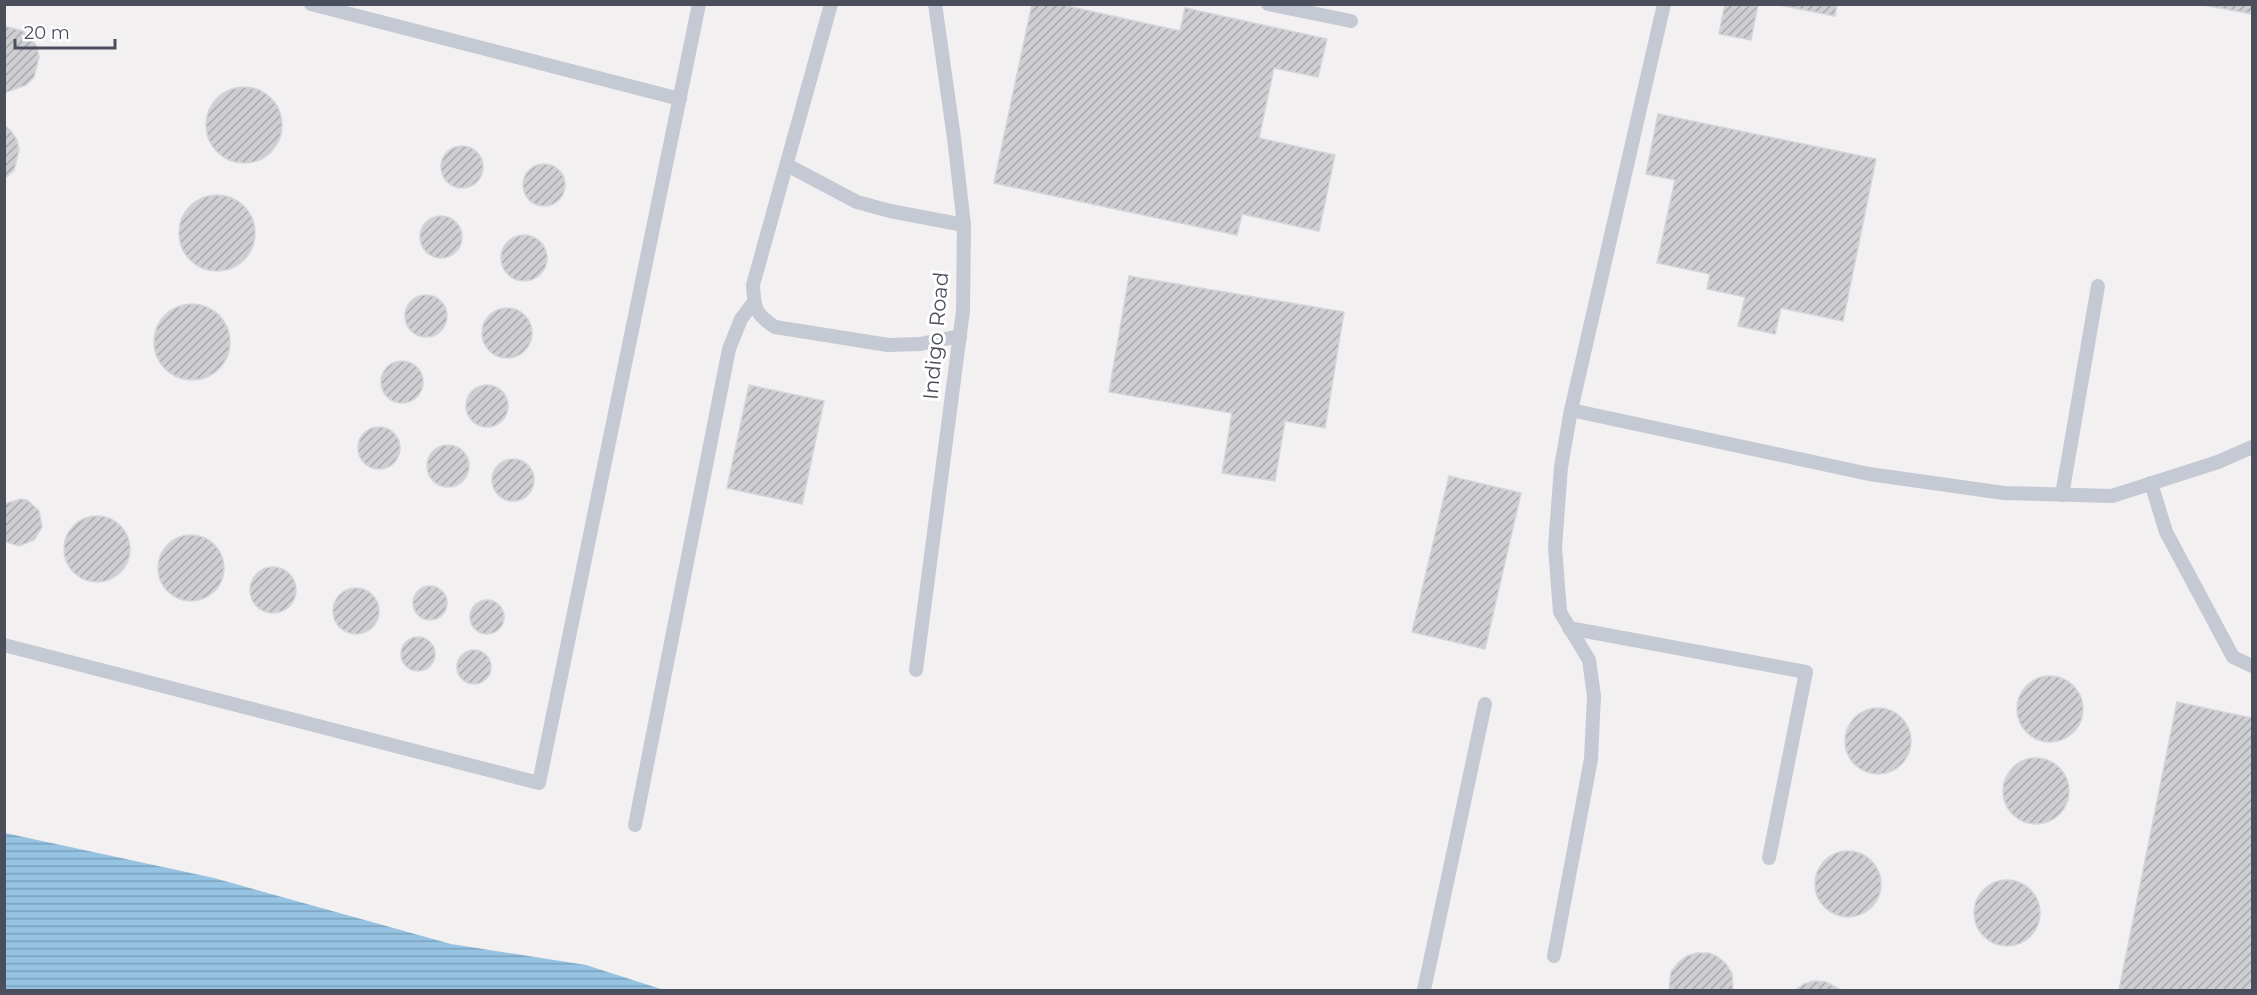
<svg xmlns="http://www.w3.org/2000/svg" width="2257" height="995" font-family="Montserrat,sans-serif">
<defs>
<pattern id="water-rules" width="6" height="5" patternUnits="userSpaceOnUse" patternTransform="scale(1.5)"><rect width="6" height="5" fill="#96c3e2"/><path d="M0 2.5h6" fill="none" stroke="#7ca1ba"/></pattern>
<pattern id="building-hatch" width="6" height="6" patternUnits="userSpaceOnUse" patternTransform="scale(1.5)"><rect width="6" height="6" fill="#ceced3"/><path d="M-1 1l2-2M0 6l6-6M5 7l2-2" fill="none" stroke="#a9aaae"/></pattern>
</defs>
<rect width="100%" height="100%" fill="#f2f0f0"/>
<!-- water -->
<polygon fill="url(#water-rules)" points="5,833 214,878 451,944 586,965 664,990 5,990"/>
<!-- building -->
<g fill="url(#building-hatch)" stroke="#d4d5da" stroke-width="1.5">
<polygon points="1032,4 1058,4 1180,31 1185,8 1327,39 1318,77 1274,68 1259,138 1335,155 1319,231 1242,214 1237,235 994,183"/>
<polygon points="1725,4 1758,4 1751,40 1719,34"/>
<polygon points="1774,4 1837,4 1835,16"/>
<polygon points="2198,4 2252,4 2252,14"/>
<polygon points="4,26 23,31 31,38 37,47 39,57 34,77 26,85 7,92 4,92"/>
<circle cx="244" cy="125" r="38"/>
<polygon points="1658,114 1876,159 1843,321 1781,308 1775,334 1738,326 1745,297 1707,289 1710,274 1657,263 1675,180 1646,174"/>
<polygon points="4,125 11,131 17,140 19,150 14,170 4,179"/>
<circle cx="462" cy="167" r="21"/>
<circle cx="544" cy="185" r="21"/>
<circle cx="217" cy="233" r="38"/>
<circle cx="441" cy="237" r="21"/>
<circle cx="524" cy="258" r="23"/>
<polygon points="1129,276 1344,312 1325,428 1285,421 1275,481 1222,473 1232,413 1109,392"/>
<circle cx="426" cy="316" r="21"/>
<circle cx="192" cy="342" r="38"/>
<circle cx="507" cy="333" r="25"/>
<circle cx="402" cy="382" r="21"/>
<circle cx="487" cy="406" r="21"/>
<polygon points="749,385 824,401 802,504 727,488"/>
<circle cx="379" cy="448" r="21"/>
<circle cx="448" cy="466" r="21"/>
<circle cx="513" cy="480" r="21"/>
<polygon points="1449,476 1521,493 1485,649 1412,632"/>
<polygon points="20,499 27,500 39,511 42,527 34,540 19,546 4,541 4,504"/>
<circle cx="97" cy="549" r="33"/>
<circle cx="191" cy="568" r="33"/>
<circle cx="273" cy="590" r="23"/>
<circle cx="430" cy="603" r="17"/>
<circle cx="356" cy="611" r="23"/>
<circle cx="487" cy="617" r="17"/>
<circle cx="418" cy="654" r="17"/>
<circle cx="474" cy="667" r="17"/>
<circle cx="2050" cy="709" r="33"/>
<polygon points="2177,702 2252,718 2252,990 2119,990"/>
<circle cx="1878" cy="741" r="33"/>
<circle cx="2036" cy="791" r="33"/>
<circle cx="1848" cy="884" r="33"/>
<circle cx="2007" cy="913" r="33"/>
<polygon points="1697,953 1709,953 1718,957 1726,964 1732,973 1733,990 1669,990 1671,972 1678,963 1687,956"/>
<polygon points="1814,981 1826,982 1841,990 1795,990 1804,984"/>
</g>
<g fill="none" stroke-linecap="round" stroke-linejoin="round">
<!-- lane -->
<g stroke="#c5c9d3" stroke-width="14">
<polyline points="311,4 680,99"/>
<path d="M831 4 753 285C754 308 755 314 775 327L888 345 920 344 960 336"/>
<polyline points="1268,4 1351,21"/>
<polyline points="787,165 857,202 890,211 964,225"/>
<polyline points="1571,410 1869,474 2004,493 2112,496 2218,462 2252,447"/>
<polyline points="2151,483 2166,532 2233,657 2252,666"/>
<polyline points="2062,495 2098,286"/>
<polyline points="1569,628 1806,672 1769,858"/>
<polyline points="4,645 539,783 699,4"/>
<polyline points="916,670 963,311 964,225 954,138 935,4"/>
<polyline points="635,825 729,349 741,319 754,302"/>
<polyline points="1554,956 1591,759 1594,696 1589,660 1560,612 1555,547 1561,467 1571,410 1664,4"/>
<polyline points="1424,990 1485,704"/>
</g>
</g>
<g text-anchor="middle" stroke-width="6" stroke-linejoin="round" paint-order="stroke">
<!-- street labels -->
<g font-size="21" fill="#4a4f5b" stroke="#fff">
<text transform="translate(936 336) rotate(-85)" y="7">Indigo Road</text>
</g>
</g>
<!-- border -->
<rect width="2257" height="995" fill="none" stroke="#4a4f5b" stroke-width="12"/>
<!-- scale -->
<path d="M15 39v9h100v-9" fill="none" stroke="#4a4f5b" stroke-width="3"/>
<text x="24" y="39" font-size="18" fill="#4a4f5b" stroke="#ffffff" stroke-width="4.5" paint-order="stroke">20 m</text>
</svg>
